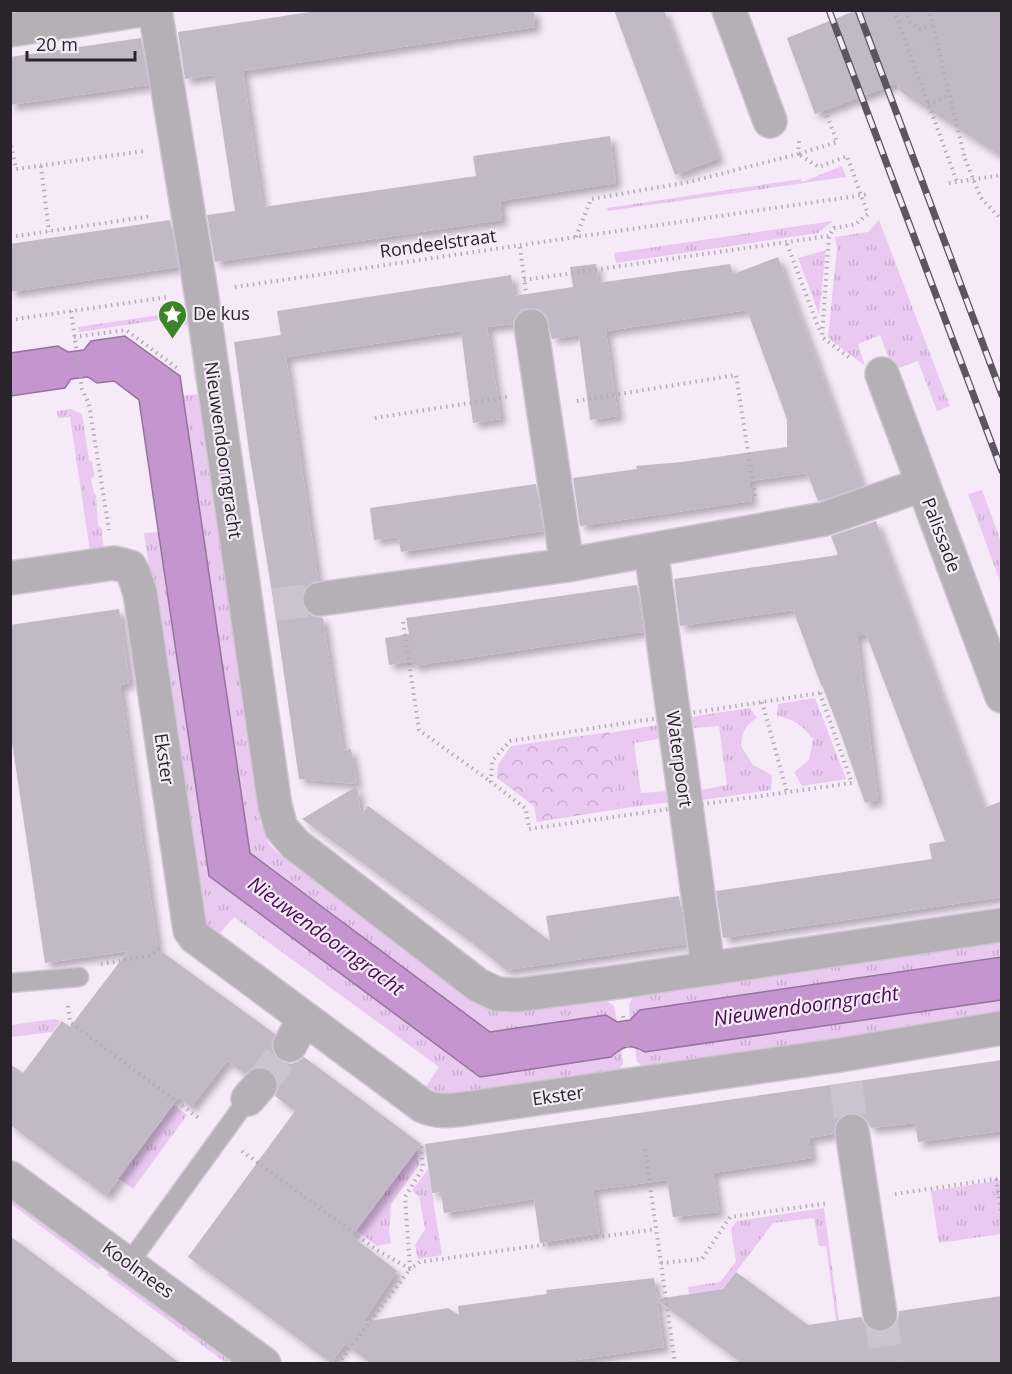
<svg xmlns="http://www.w3.org/2000/svg" width="1012" height="1374" font-family="'Open Sans',sans-serif">
<defs>
<pattern id="grass-tufts" width="24" height="20" patternUnits="userSpaceOnUse" patternTransform="scale(1.5)"><rect width="24" height="20" fill="#eac9f1"/><path d="M3 7l-1-3M5 7V3M7 7l1-3M15 17l-1-3M17 17v-4M19 17l1-3" fill="none" stroke="#c9accf"/></pattern>
<pattern id="park-crowns" width="20" height="18" patternUnits="userSpaceOnUse" patternTransform="scale(1.5)"><rect width="20" height="18" fill="#eac9f1"/><path d="M2 6a3 3 0 1 1 6 0M12 15a3 3 0 1 1 6 0" fill="none" stroke="#c9accf"/></pattern>
<filter id="shadow"><feDropShadow dx="5.5" dy="5.5" stdDeviation="3" flood-color="#0004"/></filter>
</defs>
<rect width="100%" height="100%" fill="#f6e9f8"/>
<!-- grass -->
<g fill="url(#grass-tufts)">
<polygon points="842,166 846,177 608,211 607,208 801,179 802,182"/>
<polygon points="879,220 950,406 937,411 918,361 893,370 880,335 858,344 865,366 828,338 837,248 835,237 868,232"/>
<polygon points="833,221 818,233 616,263 614,253"/>
<polygon points="826,250 819,314 798,258"/>
<polygon points="172,313 192,323 200,381 195,382 189,327 173,318 79,332 78,327"/>
<polygon points="198,394 260,822 269,844 277,852 481,1005 491,1010 507,1013 605,1000 614,1006 617,1022 606,1015 490,1032 250,853 182,396"/>
<polygon points="71,409 82,414 89,460 92,462 94,476 91,479 94,493 96,495 98,526 101,528 104,550 90,551 70,417 58,418 57,411"/>
<polygon points="982,490 1001,542 1001,584 968,494"/>
<polygon points="158,532 209,876 480,1077 621,1048 623,1063 619,1071 441,1098 425,1088 439,1067 234,917 218,935 205,929 175,749 144,533"/>
<path d="M815 698 846 779 802 786 794 772 809 760 813 739C804 727 793 718 777 716L778 704Z"/>
<path d="M750 708 757 718C746 724 741 734 741 746L753 765 772 775 771 790 702 800 701 790 727 785 719 726 693 728 690 717Z"/>
<polygon points="658,725 661,736 658,739 634,743 641,793 668,791 671,802 557,817 596,735"/>
<polygon points="1001,940 1001,957 640,1010 630,1020 629,1005 634,995"/>
<polygon points="1001,1000 1001,1016 643,1067 637,1061 635,1047 645,1052"/>
<polygon points="54,1019 61,1021 53,1032 11,1037 11,1025"/>
<polygon points="174,1105 187,1115 133,1189 118,1178"/>
<polygon points="417,1150 419,1165 391,1204 389,1232 391,1243 377,1246 356,1230"/>
<polygon points="428,1169 442,1255 418,1259 415,1245 425,1229 419,1196 412,1191"/>
<polygon points="1001,1180 1001,1234 939,1243 931,1191"/>
<polygon points="10,1189 106,1261 99,1270 11,1204"/>
<polygon points="824,1208 839,1320 836,1320 826,1246 819,1246 814,1218 773,1223 723,1289 689,1294 688,1287 720,1282 736,1262 731,1229 737,1221"/>
<polygon points="113,1266 244,1363 226,1363 107,1275"/>
</g>
<!-- park -->
<polygon fill="url(#park-crowns)" points="609,732 619,809 537,822 534,806 497,778 498,765 511,746"/>
<!-- water -->
<path fill="#c495cf" stroke="#95739e" stroke-width="1.5" d="M125 336 180 376 250 853 270 868 490 1032 606 1015 617 1022 630 1020 640 1010 1001 957V1000L645 1052C630 1044 624 1045 611 1057L480 1077 209 876 139 400 114 381 97 383 88 377 71 379 65 388 11 396V353L58 346 68 352 84 350 91 341Z"/>
<!-- building -->
<g fill="#c3b8c6" filter="url(#shadow)">
<polygon points="323,10 534,10 535,27 243,71 263,207 476,176 473,156 610,136 616,183 500,201 502,220 215,262 207,215 235,211 214,75 185,79 178,32"/>
<polygon points="614,10 664,10 719,158 675,175"/>
<polygon points="857,10 1002,10 1002,157 900,91 897,83 815,114 787,38"/>
<polygon points="141,38 148,85 10,105 10,57"/>
<polygon points="170,220 178,267 10,292 10,244"/>
<polygon points="778,257 863,486 819,501 818,501 807,473 749,481 752,501 580,526 573,478 637,469 636,466 682,462 787,447 787,419 747,310 606,331 618,416 590,420 579,335 552,339 546,315 537,308 528,308 520,311 514,319 513,324 487,327 501,419 473,423 461,331 286,357 318,580 309,584 303,591 302,602 306,611 312,616 323,618 343,750 351,749 357,784 299,779 274,605 249,451 234,342 281,335 277,311 511,275 514,296 573,287 570,267 596,264 598,283 730,264 733,274"/>
<polygon points="536,484 543,531 401,552 398,537 374,540 370,508"/>
<polygon points="876,521 984,808 1002,801 1002,897 723,938 716,891 932,859 929,844 945,841 866,634 857,636 878,800 865,803 838,726 822,685 821,685 793,610 680,626 674,579 838,555 831,536"/>
<polygon points="637,585 643,632 413,666 413,661 389,665 385,638 409,634 406,618"/>
<polygon points="119,609 130,683 120,685 158,949 275,1034 271,1046 274,1054 281,1061 291,1064 299,1061 304,1057 421,1144 352,1236 397,1271 363,1322 448,1308 459,1315 458,1306 547,1294 546,1290 654,1278 657,1299 723,1289 736,1272 808,1325 861,1317 866,1326 873,1331 882,1333 892,1328 898,1320 899,1311 1002,1296 1002,1364 743,1364 657,1300 664,1347 549,1364 372,1364 345,1344 331,1363 188,1257 295,1111 275,1096 278,1088 278,1079 272,1070 264,1067 254,1067 245,1074 227,1061 191,1107 178,1097 106,1196 10,1125 10,1064 23,1073 62,1021 70,1027 128,951 45,963 10,729 10,625"/>
<polygon points="357,786 361,815 368,806 550,941 546,916 679,896 686,944 506,970 470,941 302,819"/>
<polygon points="1002,1060 1002,1131 918,1142 915,1123 871,1128 867,1120 859,1114 849,1113 841,1116 835,1124 833,1134 809,1138 812,1158 713,1173 719,1212 673,1217 667,1180 593,1190 600,1233 540,1243 534,1199 444,1213 441,1192 432,1193 425,1144"/>
<polygon points="10,1236 128,1324 181,1364 10,1364"/>
</g>
<g fill="none" stroke-linecap="round" stroke-linejoin="round">
<!-- minor-tunnel -->
<g stroke="#cdc2cf" stroke-width="33" stroke-dasharray="33 16" stroke-linecap="butt">
<polyline points="274,605 320,599"/>
<polyline points="846,1083 852,1131"/>
<polyline points="260,1085 290,1045"/>
<polyline points="880,1314 888,1364"/>
</g>
<defs>
<g id="service">
<polyline points="10,983 79,977"/>
<polyline points="129,1263 248,1099"/>
</g>
<g id="minor">
<polyline points="155,10 201,292 275,806 281,828 295,844 478,985 497,994 517,995 618,982 1002,925"/>
<polyline points="729,10 770,121"/>
<polyline points="10,30 141,10"/>
<polyline points="531,326 567,565"/>
<polyline points="882,374 1002,696"/>
<polyline points="651,550 708,968"/>
<path d="M10 578 114 563 130 567 134 575 140 593 190 930 195 937 423 1106C436 1112 449 1111 463 1109L840 1055 1002 1028"/>
<polyline points="320,599 567,565 824,519 921,485"/>
<polyline points="290,1045 304,1019"/>
<polyline points="248,1099 260,1085"/>
<polyline points="852,1131 880,1314"/>
<polyline points="10,1178 264,1364"/>
</g>
</defs>
<!-- service casing -->
<use href="#service" stroke="#d1c6d3" stroke-width="21"/>
<!-- minor casing -->
<use href="#minor" stroke="#d1c6d3" stroke-width="36"/>
<!-- path -->
<g stroke="#b5abb7" stroke-width="4" stroke-dasharray="1.5 4.5" stroke-linecap="butt">
<polyline points="894,10 957,182"/>
<polyline points="906,10 910,22 920,29 933,25"/>
<polyline points="930,14 965,159"/>
<polyline points="928,104 950,95"/>
<polyline points="825,110 837,142 798,154 819,167 847,156 868,214 856,224 834,228 829,236 822,337 851,359"/>
<polyline points="10,140 16,169 144,151"/>
<polyline points="41,166 49,232"/>
<polyline points="949,183 1002,175"/>
<polyline points="981,198 1002,220"/>
<polyline points="10,237 152,216"/>
<polyline points="576,237 591,199 689,182 798,154 799,141"/>
<polyline points="787,244 821,334"/>
<polyline points="520,247 526,293"/>
<polyline points="524,280 829,236"/>
<polyline points="235,287 870,194"/>
<polyline points="71,311 82,389 89,404 109,530"/>
<polyline points="10,320 168,297"/>
<polyline points="74,337 126,330 177,368"/>
<polyline points="577,401 736,375 755,496"/>
<polyline points="375,418 507,397"/>
<polyline points="403,622 419,730 490,781"/>
<polygon points="820,693 852,783 529,829 526,809 491,782 492,761 510,741"/>
<polyline points="762,702 787,792"/>
<polyline points="101,964 150,956 161,947"/>
<polyline points="68,1006 70,1022 200,1119"/>
<polyline points="623,1016 628,1050"/>
<polyline points="645,1149 675,1364"/>
<polyline points="242,1151 377,1250 410,1269 420,1262 656,1229"/>
<polyline points="996,1179 1002,1217"/>
<polyline points="895,1194 1002,1178"/>
<polyline points="661,1263 702,1259 730,1217 829,1203"/>
<polyline points="338,1364 410,1269 405,1197 423,1168 421,1148 423,1142"/>
</g>
<!-- service -->
<use href="#service" stroke="#b5afb6" stroke-width="18"/>
<!-- minor -->
<use href="#minor" stroke="#b5afb6" stroke-width="33"/>
<defs>
<g id="rail">
<polyline points="829,10 1002,471"/>
<polyline points="858,10 1002,395"/>
</g>
</defs>
<!-- rail casing -->
<use href="#rail" stroke="#5c555e" stroke-width="7"/>
<!-- rail -->
<use href="#rail" stroke="#f6e9f8" stroke-width="4.5" stroke-dasharray="14" stroke-linecap="butt"/>
<!-- path-bridge -->
<polyline stroke="#b5abb7" stroke-width="4" stroke-dasharray="1.5 4.5" stroke-linecap="butt" points="965,159 981,198"/>
</g>
<!-- icons -->
<defs>
<symbol id="sight-pin" viewBox="-11 -11 22 30"><path d="M0 17L-7.5 6A9.5 9.5 0 1 1 7.5 6Z" fill="#3c842a" stroke="#f6e9f8"/><path d="M0-6L1.8-2.2L6-1.7L2.9 1.2L3.7 5.4L0 3.3L-3.7 5.4L-2.9 1.2L-6-1.7L-1.8-2.2Z" fill="#fff"/></symbol>
</defs>
<g fill-rule="evenodd">
<use href="#sight-pin" x="156" y="298" width="33" height="45"/>
</g>
<g text-anchor="middle" stroke-width="4.5" stroke-linejoin="round" paint-order="stroke">
<!-- street labels -->
<g font-size="18" fill="#28242a" stroke="#f6e9f8">
<text transform="translate(438 244) rotate(-8)" y="6">Rondeelstraat</text>
<text transform="translate(223 450) rotate(82)" y="6">Nieuwendoorngracht</text>
<text transform="translate(941 535) rotate(69)" y="6">Palissade</text>
<text transform="translate(164 759) rotate(82)" y="6">Ekster</text>
<text transform="translate(679 759) rotate(82)" y="6">Waterpoort</text>
<text transform="translate(558 1096) rotate(-8)" y="6">Ekster</text>
<text transform="translate(138 1270) rotate(36)" y="6">Koolmees</text>
</g>
<!-- poi labels -->
<g font-size="18" fill="#28242a" stroke="#f6e9f8" text-anchor="start">
<text x="193" y="320">De kus</text>
</g>
<!-- water labels -->
<g font-size="20" font-style="italic" fill="#460b52" stroke="#f6e9f8">
<text transform="translate(326 936) rotate(36)" y="7">Nieuwendoorngracht</text>
<text transform="translate(806 1006) rotate(-8)" y="7">Nieuwendoorngracht</text>
</g>
</g>
<!-- border -->
<rect width="1012" height="1374" fill="none" stroke="#28242a" stroke-width="24"/>
<!-- scale -->
<path d="M27 51v9h108v-9" fill="none" stroke="#28242a" stroke-width="3"/>
<text x="36" y="51" font-size="18" fill="#28242a" stroke="#f6e9f8" stroke-width="4.5" paint-order="stroke">20 m</text>
</svg>
